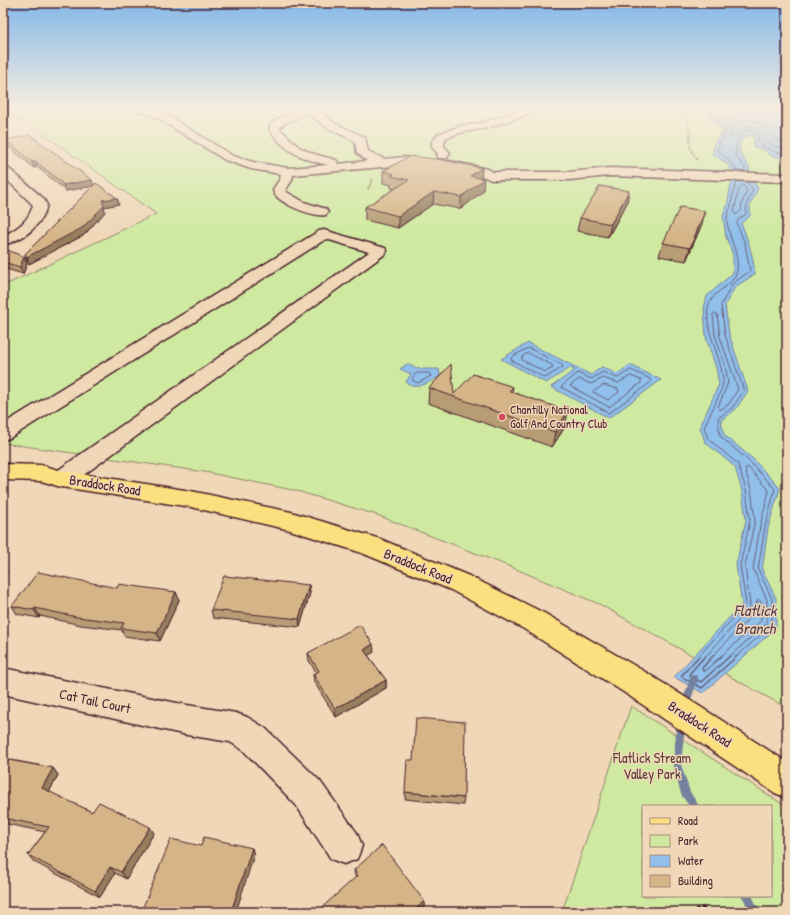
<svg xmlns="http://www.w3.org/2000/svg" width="790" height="915" font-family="'Patrick Hand',sans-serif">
<rect width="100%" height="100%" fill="#efd7b7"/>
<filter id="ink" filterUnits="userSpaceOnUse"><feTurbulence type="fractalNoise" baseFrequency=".025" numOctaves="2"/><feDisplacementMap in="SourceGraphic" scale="8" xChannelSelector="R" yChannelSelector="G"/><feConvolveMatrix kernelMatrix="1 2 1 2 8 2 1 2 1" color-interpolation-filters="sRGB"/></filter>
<g filter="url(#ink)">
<!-- green -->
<g fill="#cfeaa0" stroke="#8c8466" fill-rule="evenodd">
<polygon points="3,107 787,107 787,708 599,604 511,567 377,515 297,491 205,472 3,443 3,286 156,214 25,121 3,116"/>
<path d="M631 706 787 807V912H562ZM643 806H771V896H643Z"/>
</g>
<!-- water -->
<g fill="#90bfeb" stroke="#747f9e">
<path d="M704 107H787V158L771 156 766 151 753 146 755 139 749 134C731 145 742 156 750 169L747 174 758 188 750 205V216L741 223C748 240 753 255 755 274L735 287 725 305 729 334 748 391 735 410 721 420 724 435 753 459 780 488 768 528 762 570 776 598V628L703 693 674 677 742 604 736 565 746 520 742 491 735 467 705 442 700 427 719 384 716 368 706 337 704 308 707 296 733 273V255L726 237 723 216 727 206 731 184 735 179C734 167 721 159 712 154L716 139 722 132 721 128C711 124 710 115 704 107Z"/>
<polygon points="528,343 591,375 602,367 617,374 630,365 661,380 609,418 551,387 575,370 570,368 546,383 501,359"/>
<path d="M407 364 419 369H439L440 376C429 382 416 392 406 382L411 374 400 369Z"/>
</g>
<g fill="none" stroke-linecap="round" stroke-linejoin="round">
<!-- shore-far1 -->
<g stroke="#665f78" stroke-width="1">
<path d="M709 107 716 120 726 129C726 138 718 143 717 151L724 156 738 171"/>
<path d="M715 107 719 116 729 124 732 136H734L741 128 751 125C767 134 761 146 787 149"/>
<path d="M723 107 736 123C765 111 762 140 787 143"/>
<path d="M744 172 745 168 735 154C736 144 739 130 751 130L758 137 759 144 775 152 787 154"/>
<polygon points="743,185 747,191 742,203 741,211 736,215 734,212 739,189"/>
<polygon points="715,313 717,314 720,337 738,389 729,404 720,410 718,407 728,383 725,365 715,335 713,315"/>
<polygon points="529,348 562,365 563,367 545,378 511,360 512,357"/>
<polygon points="528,353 552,365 553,368 545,372 522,360 522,357"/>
<polygon points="631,370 650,379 651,382 609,413 561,387 578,373 591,379 603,372 617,378"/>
<polygon points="418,373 429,373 431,376 418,383 412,380 415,374"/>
<polygon points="631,376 641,380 641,383 609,407 570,386 579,379 591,384 603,378 618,383"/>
<polygon points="604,385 618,389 619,392 608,400 593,392"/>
<path d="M698 657 746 604 740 565 750 521 746 490 738 464 708 439 704 427C708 418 723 390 723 382 722 357 705 334 708 308 711 290 735 286 737 271 740 252 727 237 727 218 727 213 731 209 731 204 733 195 733 188 738 181"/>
<polyline points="705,657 748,610 750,605 745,566 755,520 751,490 745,469 748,467 769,491 760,526 753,569 767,600 767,623 729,657"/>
<polyline points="712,657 753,614 758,599 761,602 761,621 720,657"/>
<polyline points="736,657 772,625 772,599 758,569 765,527 775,489 750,462 720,436 718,418 732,408 744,391 725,335 721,305 732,284 750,271 745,244 737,224 738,220 746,214 747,204 753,189 747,182"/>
</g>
<!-- shore -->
<g stroke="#665f78" stroke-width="1.5">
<polyline points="699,656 682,675 682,677 702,688 737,656"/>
<polyline points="705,656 690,673 690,676 701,682 730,656"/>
<polyline points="713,656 702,668 703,671 705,671 722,656"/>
</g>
<!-- stream -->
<g fill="#747f9e" fill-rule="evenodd">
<polygon points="694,675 697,676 698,679 689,705 688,708 685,709 682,708 681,705 690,679 691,676"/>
<polygon points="681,719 684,720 685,723 681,765 690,792 699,806 689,806 681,794 673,765 677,723 678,720"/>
<polygon points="742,896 752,896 760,912 750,912"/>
</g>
<defs>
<g id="minor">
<path d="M129 107H145L162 112 233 156 253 162 288 168 328 165C302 159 285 152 269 129L270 125 276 120 303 107H314L336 124 365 137 368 151 384 159 405 157 438 162 450 161 488 169 493 172H569L610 168 787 174V182L610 176 569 180H491L480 175 450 169 438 170 405 165 293 175 292 180 285 191 304 202 326 209 328 212 326 215C314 218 273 202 273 189L280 179 281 174 251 169 225 160 154 116 131 109ZM308 113 329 129 355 141 357 153 367 161 337 164 338 162 336 160 314 154 299 147 279 128 284 124Z"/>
<polygon points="530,107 545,107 543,109 487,128 463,132 446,138 444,142 444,146 450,153 447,158 439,158 437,156 438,154 432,147 432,142 438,134 461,126 481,123"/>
<path d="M3 166 7 167 43 198 47 205C42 226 23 240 3 245V236C17 229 29 221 33 205L3 176Z"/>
<polygon points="324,230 385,248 387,251 385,254 70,485 62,487 54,485 51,479 54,473 369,252 326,239 10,438 3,440 3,424 319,231"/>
<polygon points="3,668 187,705 236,713 247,717 265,728 320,781 357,833 362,846 357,859 344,864 331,859 296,805 243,750 230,742 187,735 3,694"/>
</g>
<polygon id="major" points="3,464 41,465 62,471 191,491 291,512 380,539 469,576 544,613 647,673 787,762 787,798 775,793 625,693 524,629 451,590 362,553 290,530 191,507 62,487 41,481 3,480"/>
</defs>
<!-- minor casing -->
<use href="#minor" stroke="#4a1f2b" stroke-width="3"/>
<!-- major casing -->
<use href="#major" stroke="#4a1f2b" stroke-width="3"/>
<!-- path-far1 -->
<g stroke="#4a1f2b" stroke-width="1.5" stroke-dasharray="1.5 1.5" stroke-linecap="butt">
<polyline points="683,107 690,130 690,147 697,160"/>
<polyline points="368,189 373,178"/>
</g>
<!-- path -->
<polyline stroke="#4a1f2b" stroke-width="4" stroke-dasharray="4.5 4.5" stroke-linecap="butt" points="697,912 697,907 716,912"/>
<!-- minor -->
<use href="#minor" fill="#efd7b7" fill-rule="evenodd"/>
<!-- major -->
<use href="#major" fill="#fce080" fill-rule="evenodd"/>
</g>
<!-- wall -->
<g fill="#b79c75" stroke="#4a1f2b">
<polygon points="6,140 117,198 119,204 104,207 105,212 84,235 29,264 27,262 25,254 93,186 65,191 63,188 37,167 34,168 8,146"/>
<polygon points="482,168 481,178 483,191 461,209 433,204 398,228 365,220 365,207 395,189 391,188 391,185 383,183 383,171"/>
<polygon points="627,203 608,237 577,231 580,218"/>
<polygon points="702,224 686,261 659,256 663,243"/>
<polygon points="3,248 27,264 23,274 3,268"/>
<polygon points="513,387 512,392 565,427 552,447 428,403 429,388 454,394"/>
<polygon points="309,585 310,593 300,627 213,618 211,610"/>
<polygon points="117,588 176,592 179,600 160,641 124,636 122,630 81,625 40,616 39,618 17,614 12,606"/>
<polygon points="374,652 368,655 386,680 386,688 336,717 314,682 313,674 316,672 309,661 308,653"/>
<polygon points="3,756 6,759 53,768 58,775 49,792 92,812 154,833 126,879 115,873 100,897 34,862 28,855 45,832 3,823"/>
<polygon points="405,792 464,798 463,805 405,799"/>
<polygon points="354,870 424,901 424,907 356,877 355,876"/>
</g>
<!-- shaded-wall -->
<g fill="#957f5f" stroke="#4a1f2b">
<polygon points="35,161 37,167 34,168 32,162"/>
<polygon points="482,168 481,180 470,176"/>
<polygon points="484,179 483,191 461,209 461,197"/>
<polygon points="92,180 94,186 65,191 63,185"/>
<polygon points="629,191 627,203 608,237 611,224"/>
<polygon points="434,192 433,204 398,228 398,216"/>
<polygon points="117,198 119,204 104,207 105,212 84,235 29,264 27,257 102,200"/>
<polygon points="705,211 702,224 686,261 690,248"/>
<polygon points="24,257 27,264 23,274 20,267"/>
<polygon points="568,411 565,427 552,447 555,432"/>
<polygon points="3,565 7,572 3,579"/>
<polygon points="309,585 310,593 300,627 299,619"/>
<polygon points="176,592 179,600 160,641 157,633"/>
<polygon points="35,608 40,616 39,618 34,610"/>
<polygon points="373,644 374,652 364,658 364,650"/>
<polygon points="386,680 386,688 336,717 335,709"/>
<polygon points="53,768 58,775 47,796 42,788"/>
<polygon points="150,827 154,833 126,879 121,872"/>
<polygon points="252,848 254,855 236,912 231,912"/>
<polygon points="110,867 115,873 100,897 95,891"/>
<polygon points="424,901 424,907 419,912 413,912"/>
</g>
<!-- building -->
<g fill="#d5b588" stroke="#4a1f2b">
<polygon points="30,135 92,180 63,185 61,182 35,161 32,162 6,140"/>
<polygon points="410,156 443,160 482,168 470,176 484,179 461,197 434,192 398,216 365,207 409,180 391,176 394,174 383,171"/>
<polygon points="96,183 117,198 102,200 104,206 82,228 27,257 25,254"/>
<polygon points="600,186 629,191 611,224 580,218"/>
<polygon points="680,207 705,211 690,248 663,243"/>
<polygon points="3,248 24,257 20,267 3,262"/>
<polygon points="451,364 454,394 473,374 513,387 509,391 568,411 555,432 429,388"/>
<polygon points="38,572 117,588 119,584 176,592 157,633 121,628 124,623 77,617 35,608 34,610 12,606"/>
<polygon points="224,576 309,585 299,619 211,610"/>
<polygon points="360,625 373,644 364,650 386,680 335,709 313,674 319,671 308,653"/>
<polygon points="416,718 465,722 464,798 405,792 407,760 413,760"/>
<polygon points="3,759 53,768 42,788 92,812 99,802 150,827 121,872 110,867 95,891 28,855 49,827 3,818"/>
<polygon points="204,837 252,848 231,912 185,912 178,910 177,912 141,912 171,839 201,846"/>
<polygon points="382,845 424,901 413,912 317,912 358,875 354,870"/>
</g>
</g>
<!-- sky -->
<linearGradient id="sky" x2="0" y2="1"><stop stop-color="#85b8e9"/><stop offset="0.46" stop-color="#f8eddf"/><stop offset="1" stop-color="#f8eddf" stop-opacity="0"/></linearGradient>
<rect width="790" height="235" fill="url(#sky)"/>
<!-- markers -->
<circle fill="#d1495b" stroke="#efd7b7" stroke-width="1.5" cx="502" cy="417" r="4"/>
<g text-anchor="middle" stroke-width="3" stroke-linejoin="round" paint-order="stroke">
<!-- poi labels -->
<g font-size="12" fill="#4a1f2b" stroke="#efd7b7" text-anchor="start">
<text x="510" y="414">Chantilly National<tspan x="510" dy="14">Golf And Country Club</tspan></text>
</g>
<!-- near-street labels -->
<g font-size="14" fill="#4a1f2b" stroke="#efd7b7">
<text transform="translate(105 485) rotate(9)" y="5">Braddock Road</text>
<text transform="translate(418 566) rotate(22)" y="5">Braddock Road</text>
<text transform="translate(95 701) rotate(12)" y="5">Cat Tail Court</text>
<text transform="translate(700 724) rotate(33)" y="5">Braddock Road</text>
</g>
<!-- near-park labels -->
<g font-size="14" fill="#5e3d3d" stroke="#efd7b7">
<text x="652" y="763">Flatlick Stream<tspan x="652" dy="16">Valley Park</tspan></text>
</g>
<!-- near-water labels -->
<g font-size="16" font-style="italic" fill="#583f51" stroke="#efd7b7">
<text x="755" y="616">Flatlick<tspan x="755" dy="18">Branch</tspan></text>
</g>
</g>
<!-- margin -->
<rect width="790" height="915" fill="none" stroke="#efd7b7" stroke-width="16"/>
<rect x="8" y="8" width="774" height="899" fill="none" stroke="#4a1f2b" stroke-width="1.5" filter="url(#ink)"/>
<!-- legend -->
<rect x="642" y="805" width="130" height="92" fill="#efd7b7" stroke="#ad8d7f"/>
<rect x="650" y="818" width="20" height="6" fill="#fce080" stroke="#ad8d7f"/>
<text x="678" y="825" font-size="12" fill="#4a1f2b">Road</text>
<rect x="650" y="835" width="20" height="12" fill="#cfeaa0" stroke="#ad8d7f"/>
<text x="678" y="845" font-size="12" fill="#4a1f2b">Park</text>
<rect x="650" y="855" width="20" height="12" fill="#90bfeb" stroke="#ad8d7f"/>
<text x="678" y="865" font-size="12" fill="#4a1f2b">Water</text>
<rect x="650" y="875" width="20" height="12" fill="#d5b588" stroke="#ad8d7f"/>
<text x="678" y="885" font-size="12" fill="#4a1f2b">Building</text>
</svg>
